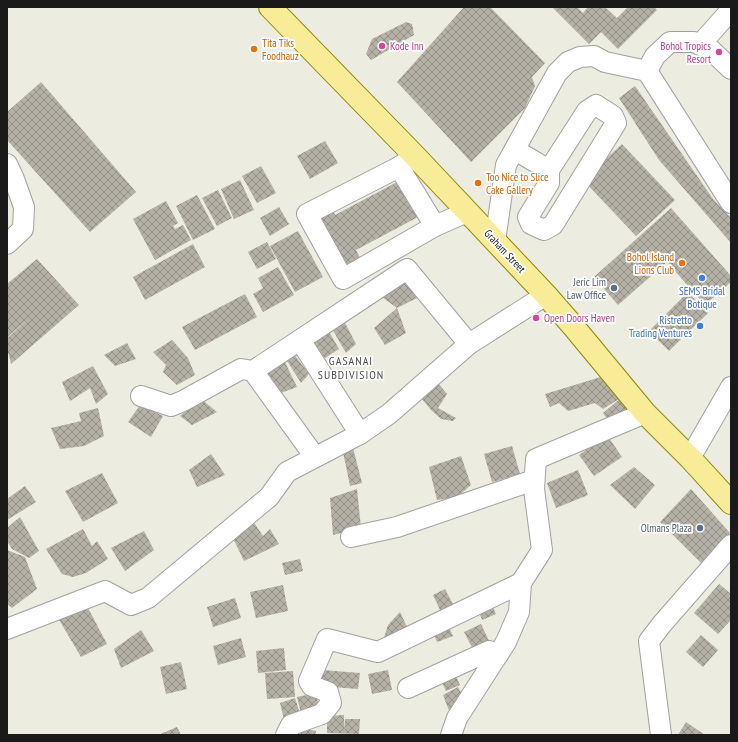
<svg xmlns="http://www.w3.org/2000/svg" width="738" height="742" font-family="'PT Sans Narrow',sans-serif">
<defs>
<pattern id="building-cross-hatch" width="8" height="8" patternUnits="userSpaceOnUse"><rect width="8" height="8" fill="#b5b1a6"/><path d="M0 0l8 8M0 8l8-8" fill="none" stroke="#928f86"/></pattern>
</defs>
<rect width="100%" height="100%" fill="#ecece0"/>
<!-- building -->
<g fill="url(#building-cross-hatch)">
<polygon points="464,7 490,7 545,63 532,77 535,86 525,108 471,162 397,82"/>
<polygon points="552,7 577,7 583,13 588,7 605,7 617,18 628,7 654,7 657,10 618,49 601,32 589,44"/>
<polygon points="406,22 412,24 414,35 371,60 366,54 372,39"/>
<polygon points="41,82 136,192 90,232 7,140 7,112"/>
<polygon points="635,86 713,199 731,218 731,243 659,160 619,98"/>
<polygon points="325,141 338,163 310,179 297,156"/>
<polygon points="622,144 675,200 636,236 583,180"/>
<polygon points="261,166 276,193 257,203 242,176"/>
<polygon points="240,180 254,210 234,219 221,189"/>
<polygon points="399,181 418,217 356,250 360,258 341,268 314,220 333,210 335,215"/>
<polygon points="218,190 232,218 217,226 202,198"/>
<polygon points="197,195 215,229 193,240 176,206"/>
<polygon points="166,201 178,223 173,226 175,229 183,225 191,240 155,260 133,219"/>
<polygon points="279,207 289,224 270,236 260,218"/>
<polygon points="671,208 731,276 731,282 705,305 667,262 618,305 594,277"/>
<polygon points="298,231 323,277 295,292 270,246"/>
<polygon points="267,242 276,259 257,269 248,252"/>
<polygon points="193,244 205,267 145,300 133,277"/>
<polygon points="37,259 79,305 11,364 9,355 7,351 7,338 31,317 7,337 7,284"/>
<polygon points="278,267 294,295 263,312 253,294 263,288 258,278"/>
<polygon points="404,280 417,298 397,308 382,297"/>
<polygon points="688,292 708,313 669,351 649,331"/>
<polygon points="245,294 257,317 195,350 182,327"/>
<polygon points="397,308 406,333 385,345 374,328"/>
<polygon points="343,319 356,344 346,353 331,327"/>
<polygon points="327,328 339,349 325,358 313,341"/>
<polygon points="172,340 188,358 195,375 177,385 163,372 166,365 153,352"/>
<polygon points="127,343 136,359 115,366 104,355"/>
<polygon points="293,353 309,374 301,383 286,359"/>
<polygon points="283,358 297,387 281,393 265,369"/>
<polygon points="93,366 108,394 96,404 90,388 70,401 62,382"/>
<polygon points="604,376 622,397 633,413 610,423 603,413 622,397 603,409 595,403 568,411 559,403 550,407 545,394"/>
<polygon points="435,379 447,394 438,408 456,418 453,421 441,419 431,410 418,394"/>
<polygon points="201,399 217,412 192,425 180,416"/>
<polygon points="140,405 163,416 151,437 128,422"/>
<polygon points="98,408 104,436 84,446 60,449 51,428 81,421 79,413"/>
<polygon points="607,435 622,457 594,476 579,455"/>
<polygon points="352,444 362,483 350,486 342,447"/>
<polygon points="512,446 520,474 492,482 484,454"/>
<polygon points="211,454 225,475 197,487 189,470"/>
<polygon points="461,456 471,485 457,497 437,500 429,467"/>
<polygon points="634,467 655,485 635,509 610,485"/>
<polygon points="578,470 588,495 556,508 547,483"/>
<polygon points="102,473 118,503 83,522 65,491"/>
<polygon points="25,486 36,502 7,520 7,499"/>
<polygon points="357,489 361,528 333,535 330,498"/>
<polygon points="691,489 730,533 702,564 660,522"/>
<polygon points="20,517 39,551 29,558 12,549 7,541 7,528"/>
<polygon points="251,518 263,536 270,529 279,544 244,561 232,536"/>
<polygon points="83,529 92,546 97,541 108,559 86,573 73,577 62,574 46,549"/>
<polygon points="144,531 154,550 125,571 111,548"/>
<polygon points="7,550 25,557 37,589 12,608 7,604"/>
<polygon points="300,559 303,571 285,575 282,563"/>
<polygon points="719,584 731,594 731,620 718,634 694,613"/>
<polygon points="283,585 288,611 256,618 250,592"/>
<polygon points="445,589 454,606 441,612 433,595"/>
<polygon points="235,598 241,618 213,627 207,607"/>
<polygon points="491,602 496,614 482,620 478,608"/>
<polygon points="87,606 107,644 81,657 58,618"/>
<polygon points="400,612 408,629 383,641 388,625"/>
<polygon points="446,621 453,636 437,642 431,628"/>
<polygon points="481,624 491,645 475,653 464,632"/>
<polygon points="141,630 154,651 121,668 114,649"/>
<polygon points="701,635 718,650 703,667 686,652"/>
<polygon points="241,638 246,657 218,665 213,646"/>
<polygon points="284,648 286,670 258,673 256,651"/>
<polygon points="181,662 187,689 166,694 160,667"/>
<polygon points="322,670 360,673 358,689 320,686"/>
<polygon points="388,670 392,690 372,694 368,674"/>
<polygon points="293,671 295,697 267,699 265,673"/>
<polygon points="454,672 460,685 446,691 440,678"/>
<polygon points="458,687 464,698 450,713 443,695"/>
<polygon points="316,693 319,709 301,713 297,697"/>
<polygon points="295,698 300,714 284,719 280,703"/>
<polygon points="344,715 344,731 345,719 360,719 359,734 327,733 327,716"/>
<polygon points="686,722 705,735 678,735"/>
<polygon points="177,727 181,735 158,735"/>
<polygon points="302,728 316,731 315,735 300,735"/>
</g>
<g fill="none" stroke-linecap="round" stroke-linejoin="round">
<defs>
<g id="minor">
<polyline points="703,46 706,38 731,10"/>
<polyline points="647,71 655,56 670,42 694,42 711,50 731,69"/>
<polygon points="596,105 613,116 616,123 553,225 544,230 531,224 528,217 549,183 549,170 587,111"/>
<polyline points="515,150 549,170"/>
<polyline points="415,156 399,167 307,214 343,279 435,226 467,212"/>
<polyline points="7,164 14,179 24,207 23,229 7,244"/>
<polyline points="399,167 435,226"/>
<polyline points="495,241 506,165 557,73 568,62 580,57 594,56 605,62 647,71 731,203"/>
<polyline points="300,340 360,434"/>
<polyline points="253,371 407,269 469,344"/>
<polyline points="141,396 171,406 183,401 241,369 253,371 315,457"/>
<polyline points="690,458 731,387"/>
<polyline points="351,537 397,527 534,480"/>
<polyline points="7,629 105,591 131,605 148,598 269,497 287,472 360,434 389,414 469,344 546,295"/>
<polyline points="408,688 489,651 498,655"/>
<polyline points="286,735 291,725 322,714 331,703 328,692 312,686 309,681 327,639 378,652 521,583"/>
<polyline points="451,735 457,718 506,642 519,612 521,583 542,550 534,489 536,459 645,413"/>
<polyline points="661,735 649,641 662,624 731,545"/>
</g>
<polyline id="major" points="270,7 415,156 546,295 573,326 645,413 690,458 731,503"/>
</defs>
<!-- minor casing -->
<use href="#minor" stroke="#a1a1a1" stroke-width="22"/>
<!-- major casing -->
<use href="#major" stroke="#8c8805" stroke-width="24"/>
<!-- minor -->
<use href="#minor" stroke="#fff" stroke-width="20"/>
<!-- major -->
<use href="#major" stroke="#f8ec99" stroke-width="22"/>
</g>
<!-- markers -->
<g fill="#d1479c" stroke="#fff" stroke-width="1.5">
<circle cx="382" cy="46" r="4"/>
<circle cx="719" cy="52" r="4"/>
<circle cx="536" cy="318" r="4"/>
</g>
<g fill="#e8710a" stroke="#fff" stroke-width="1.5">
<circle cx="254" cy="49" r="4"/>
<circle cx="478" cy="183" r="4"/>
<circle cx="682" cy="263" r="4"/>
</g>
<g fill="#3f7fe0" stroke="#fff" stroke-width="1.5">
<circle cx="702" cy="278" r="4"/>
<circle cx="700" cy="326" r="4"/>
</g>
<g fill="#5c6f8a" stroke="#fff" stroke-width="1.5">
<circle cx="614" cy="288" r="4"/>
<circle cx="700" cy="528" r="4"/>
</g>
<g text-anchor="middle" stroke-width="3.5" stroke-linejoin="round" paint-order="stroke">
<!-- food labels -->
<g font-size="11" fill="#c56008" stroke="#fff" text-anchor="start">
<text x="262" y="47">Tita Tiks<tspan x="262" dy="13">Foodhauz</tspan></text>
<text x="486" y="181">Too Nice to Slice<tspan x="486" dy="13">Cake Gallery</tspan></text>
<text x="674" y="261" text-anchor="end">Bohol Island<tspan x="674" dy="13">Lions Club</tspan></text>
</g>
<!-- hotel labels -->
<g font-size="11" fill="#b23c85" stroke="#fff" text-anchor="start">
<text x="390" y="50">Kode Inn</text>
<text x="711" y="50" text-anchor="end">Bohol Tropics<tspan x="711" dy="13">Resort</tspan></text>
<text x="544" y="322">Open Doors Haven</text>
</g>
<!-- street labels -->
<g font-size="11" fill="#1a1a1a" stroke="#fff">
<text transform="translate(505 251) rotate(47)" y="4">Graham Street</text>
</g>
<!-- service labels -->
<g font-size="11" fill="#4e5e75" stroke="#fff" text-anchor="end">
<text x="606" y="286">Jeric Lim<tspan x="606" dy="13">Law Office</tspan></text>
<text x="692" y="532">Olmans Plaza</text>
</g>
<!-- shop labels -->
<g font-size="11" fill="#366cbe" stroke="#fff">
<text x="702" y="295">SEMS Bridal<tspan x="702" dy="13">Botique</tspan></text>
<text x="692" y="324" text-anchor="end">Ristretto<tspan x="692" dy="13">Trading Ventures</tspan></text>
</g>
<!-- neighbourhood labels -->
<g font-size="12" letter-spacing="1" fill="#4d4d4d" stroke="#fff">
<text x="351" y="365">GASANAI<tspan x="351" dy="14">SUBDIVISION</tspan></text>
</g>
</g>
<!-- border -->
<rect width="738" height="742" fill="none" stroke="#1a1a1a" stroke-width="16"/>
</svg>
